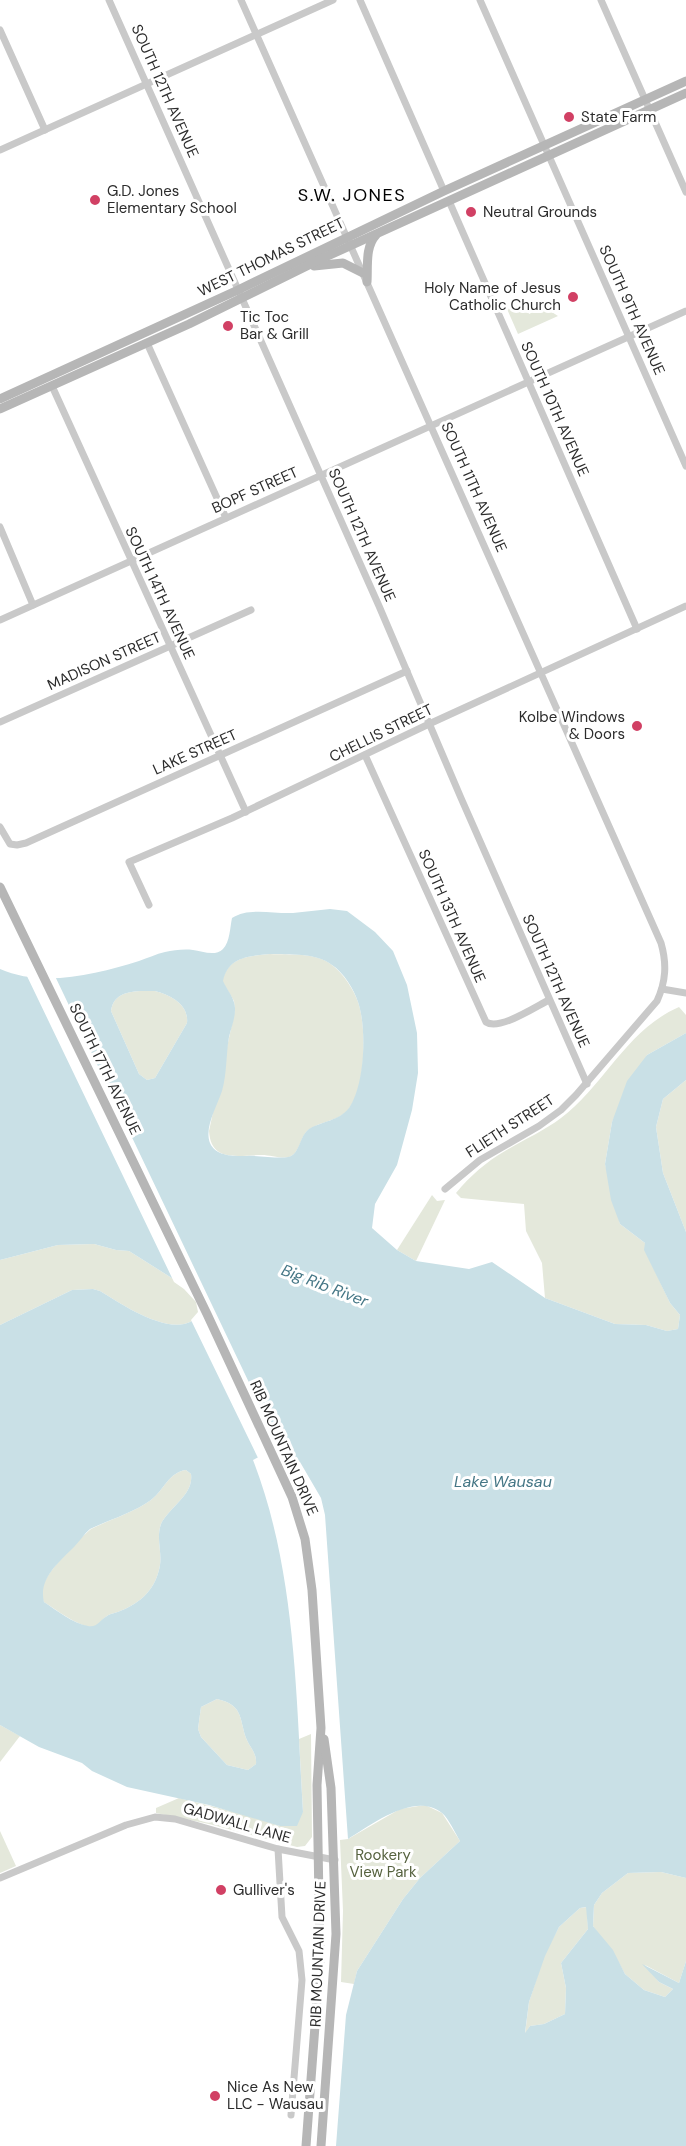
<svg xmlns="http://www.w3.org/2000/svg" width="686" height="2146" font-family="'DM Sans',sans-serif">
<rect width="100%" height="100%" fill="#fff"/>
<!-- green -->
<g fill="#e4e8db">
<polygon points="521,304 526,307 529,314 544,307 558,316 518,334 507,309"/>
<path d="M270 954C289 955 316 952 332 965 343 973 354 990 358 1002 367 1028 366 1089 348 1110 337 1122 319 1121 307 1131 300 1138 300 1153 289 1157 282 1159 270 1155 262 1155 238 1155 211 1163 209 1131L235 1010 234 1001 222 981C228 957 249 956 270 954Z"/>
<path d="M155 991C170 995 189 1004 187 1023L155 1078 147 1080 139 1074 111 1011C114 989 137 991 155 991Z"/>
<path d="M679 1007 686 1015V1033L647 1055 612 1122 605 1164 620 1224 645 1243V1250L670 1303 680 1315 678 1329 667 1331 646 1325 615 1324 545 1298 542 1263 526 1231 524 1204 461 1198 456 1193C470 1176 486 1162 505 1151 523 1140 544 1131 561 1118 604 1086 626 1030 679 1007Z"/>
<polygon points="686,1080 686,1232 663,1173 656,1127 663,1099"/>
<polygon points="432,1195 437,1201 445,1200 416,1261 397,1250"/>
<path d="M94 1244 116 1250 129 1251 186 1287 199 1301 201 1312C181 1345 123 1305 100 1291L93 1289 72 1290 0 1325V1260L58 1245Z"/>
<path d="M186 1470 191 1474C194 1495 169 1507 161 1524 156 1538 162 1552 160 1565 156 1589 141 1603 120 1611 116 1613 111 1613 107 1616 102 1619 99 1626 93 1627 80 1628 55 1609 44 1602 43 1599 41 1596 41 1593 41 1576 78 1540 91 1529 109 1520 135 1512 151 1500 164 1490 169 1472 186 1470Z"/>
<path d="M217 1699C243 1705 239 1717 246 1738 250 1748 257 1753 256 1764L248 1770 227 1765 201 1737 198 1729 201 1707Z"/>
<polygon points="0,1725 20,1736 0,1762"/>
<polygon points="311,1734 312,1837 305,1846 297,1847 209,1824 156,1813 156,1808 179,1798 247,1815 280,1826 303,1812 299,1739"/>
<polygon points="425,1805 442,1813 460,1841 420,1878 403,1899 357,1971 354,1984 341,1982 343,1911 340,1840 348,1839 400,1809"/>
<polygon points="0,1831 16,1866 0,1873"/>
<polygon points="661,1872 686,1878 686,1961 679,1983 645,1965 659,1982 673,1989 665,1997 644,1990 625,1974 619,1963 593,1926 594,1905 602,1893 628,1873"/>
<polygon points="587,1907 588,1929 561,1963 566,1988 565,2014 544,2024 530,2026 525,2034 529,2002 544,1956 559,1927 580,1908"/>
</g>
<!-- water -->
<path fill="#c9e0e6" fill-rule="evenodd" d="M330 909 347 911 375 932 393 951 407 985 417 1033 418 1073 412 1110 397 1165 375 1204 372 1228 397 1250 416 1261 469 1269 492 1262 545 1298 615 1324 646 1325 667 1331 678 1329 680 1315 670 1303 644 1250 645 1243 620 1224 611 1200 605 1164 612 1122 627 1081 647 1055 686 1033V1080L663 1099 656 1127 663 1173 686 1232V1878L661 1872 628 1873 602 1893 594 1905 593 1926 613 1950 625 1974 644 1990 665 1997 673 1989 659 1982 642 1964 679 1983 686 1961V2146H336L346 2015 357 1971 403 1899 420 1878 460 1841C455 1833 449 1819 442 1813 415 1791 371 1825 348 1839L325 1515 321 1498 300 1462 286 1456 277 1447 253 1460C296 1571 296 1695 303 1812L297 1826H280L209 1805 127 1787 92 1771 82 1763 39 1747 0 1725V1325L72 1290 93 1289 100 1291C123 1305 181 1345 201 1312L199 1301 186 1287 129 1251 116 1250 94 1244 58 1245 0 1260V969C43 988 97 974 139 961 148 958 156 954 165 952 174 950 184 949 193 950 202 951 215 957 223 949 230 942 230 927 232 918 249 907 273 914 293 913 305 912 318 910 330 909ZM270 954C289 955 315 952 332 965 343 972 354 989 358 1002 367 1028 365 1085 349 1108 339 1121 322 1121 309 1129 299 1136 300 1155 288 1157 279 1159 258 1155 247 1156 235 1156 216 1157 210 1143 204 1128 217 1106 222 1091 227 1074 226 1054 229 1037 231 1028 235 1019 235 1010 236 1000 227 990 223 981 228 957 249 956 270 954ZM155 991C170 995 189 1004 187 1023L155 1078 147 1080 139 1074 111 1011C114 989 137 991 155 991ZM186 1470 191 1474C194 1495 169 1507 161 1524 156 1538 162 1552 160 1565 156 1589 141 1603 120 1611 116 1613 111 1613 107 1616 100 1620 97 1628 88 1626 72 1623 58 1611 44 1602 38 1579 59 1562 74 1547 80 1541 84 1534 90 1529 109 1520 135 1512 151 1500 164 1490 169 1472 186 1470ZM217 1699C243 1705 239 1717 246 1738 250 1748 257 1753 256 1764L248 1770 227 1765 201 1737 198 1729 201 1707ZM586 1907 588 1929 561 1963 566 1988 565 2014 544 2024 530 2026 525 2033 529 2002 545 1956 559 1927 580 1908Z"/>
<!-- pier -->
<polygon fill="#fff" points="25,972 54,974 286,1460 276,1450 259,1460 191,1320 198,1312 196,1302 184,1289 174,1282"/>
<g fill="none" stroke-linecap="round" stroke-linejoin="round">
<!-- street -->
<g stroke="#c9c9c9" stroke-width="7">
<polyline points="109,0 379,606 461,798 587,1084"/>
<path d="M241 0 661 943C667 964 666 981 657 1001L576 1095 561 1110 539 1126 480 1160 445 1189"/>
<polyline points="360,0 444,191"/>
<polyline points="480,0 686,466"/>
<polyline points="601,0 686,192"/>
<polyline points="0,30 45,130"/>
<polyline points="0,150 333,0"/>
<polyline points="449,201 637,629"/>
<polyline points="147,343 226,518"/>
<polyline points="52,386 246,812"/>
<polyline points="0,527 33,605"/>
<polyline points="0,620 686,311"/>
<polyline points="0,722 251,610"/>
<path d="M365 755 486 1022C499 1031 535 1007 549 1000"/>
<polyline points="0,827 10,844 17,845 26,843 407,671"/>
<polyline points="149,905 129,862 232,818 429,724 686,606"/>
<polyline points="662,989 686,993"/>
<polyline points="278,1849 282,1917 299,1951 302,1980 291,2115"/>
<polyline points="0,1878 126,1825 155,1817 175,1819 278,1849 335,1860"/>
</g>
<!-- secondary -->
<g stroke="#b6b6b6" stroke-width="9">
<polyline points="314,266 343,263 363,273"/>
<path d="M367 282C368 266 365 247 376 235"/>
<polyline points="0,399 238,290 444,191 686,81"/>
<polyline points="0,409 189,324 321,259 686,93"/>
<polyline points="0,887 207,1314 292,1497 305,1539 312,1590 321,1728 317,1785 320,1959 306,2146"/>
<polyline points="321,2146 336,1934 331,1788 324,1739"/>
</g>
</g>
<!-- markers -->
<g fill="#d14064" stroke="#fff" stroke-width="2">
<circle cx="569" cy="117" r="6"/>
<circle cx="95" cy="200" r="6"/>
<circle cx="471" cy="212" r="6"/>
<circle cx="573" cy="297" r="6"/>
<circle cx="228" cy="326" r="6"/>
<circle cx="637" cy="726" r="6"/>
<circle cx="221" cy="1890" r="6"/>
<circle cx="215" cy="2096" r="6"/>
</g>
<g text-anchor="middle" stroke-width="6" stroke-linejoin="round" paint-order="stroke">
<!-- street labels -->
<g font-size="15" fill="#2c2c2c" stroke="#fff">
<text transform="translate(165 91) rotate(66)" y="5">SOUTH 12TH AVENUE</text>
<text transform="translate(271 257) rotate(-26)" y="5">WEST THOMAS STREET</text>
<text transform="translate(632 310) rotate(66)" y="5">SOUTH 9TH AVENUE</text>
<text transform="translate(555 409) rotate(66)" y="5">SOUTH 10TH AVENUE</text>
<text transform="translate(474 487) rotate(66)" y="5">SOUTH 11TH AVENUE</text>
<text transform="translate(255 490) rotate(-24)" y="5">BOPF STREET</text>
<text transform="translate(362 535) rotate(66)" y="5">SOUTH 12TH AVENUE</text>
<text transform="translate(160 593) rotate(65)" y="5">SOUTH 14TH AVENUE</text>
<text transform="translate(104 661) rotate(-24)" y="5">MADISON STREET</text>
<text transform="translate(381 733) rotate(-26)" y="5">CHELLIS STREET</text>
<text transform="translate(195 752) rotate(-24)" y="5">LAKE STREET</text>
<text transform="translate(452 916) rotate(66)" y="5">SOUTH 13TH AVENUE</text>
<text transform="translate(556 981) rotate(66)" y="5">SOUTH 12TH AVENUE</text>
<text transform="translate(105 1069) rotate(64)" y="5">SOUTH 17TH AVENUE</text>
<text transform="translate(510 1126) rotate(-33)" y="5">FLIETH STREET</text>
<text transform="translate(284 1448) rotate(66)" y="5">RIB MOUNTAIN DRIVE</text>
<text transform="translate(237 1823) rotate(16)" y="5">GADWALL LANE</text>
<text transform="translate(318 1954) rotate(-88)" y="5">RIB MOUNTAIN DRIVE</text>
</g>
<!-- poi labels -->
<g font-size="15" fill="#2c2c2c" stroke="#fff" text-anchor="start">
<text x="581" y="122">State Farm</text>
<text x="107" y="196">G.D. Jones<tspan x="107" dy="17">Elementary School</tspan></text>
<text x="483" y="217">Neutral Grounds</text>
<text x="561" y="293" text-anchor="end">Holy Name of Jesus<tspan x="561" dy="17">Catholic Church</tspan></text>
<text x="240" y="322">Tic Toc<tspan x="240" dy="17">Bar &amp; Grill</tspan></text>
<text x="625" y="722" text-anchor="end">Kolbe Windows<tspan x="625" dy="17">&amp; Doors</tspan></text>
<text x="233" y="1895">Gulliver's</text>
<text x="227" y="2092">Nice As New<tspan x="227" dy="17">LLC - Wausau</tspan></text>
</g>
<!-- park labels -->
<g font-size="15" fill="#56623f" stroke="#fff">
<text x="383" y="1860">Rookery<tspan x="383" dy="17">View Park</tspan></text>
</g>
<!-- water labels -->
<g font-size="16" font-style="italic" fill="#447685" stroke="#fff">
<text transform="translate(325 1285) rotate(21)" y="6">Big Rib River</text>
<text x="503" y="1487">Lake Wausau</text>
</g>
<!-- quarter labels -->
<g font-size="18" letter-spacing="1.5" fill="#000" stroke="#fff">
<text x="352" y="201">S.W. JONES</text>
</g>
</g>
</svg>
